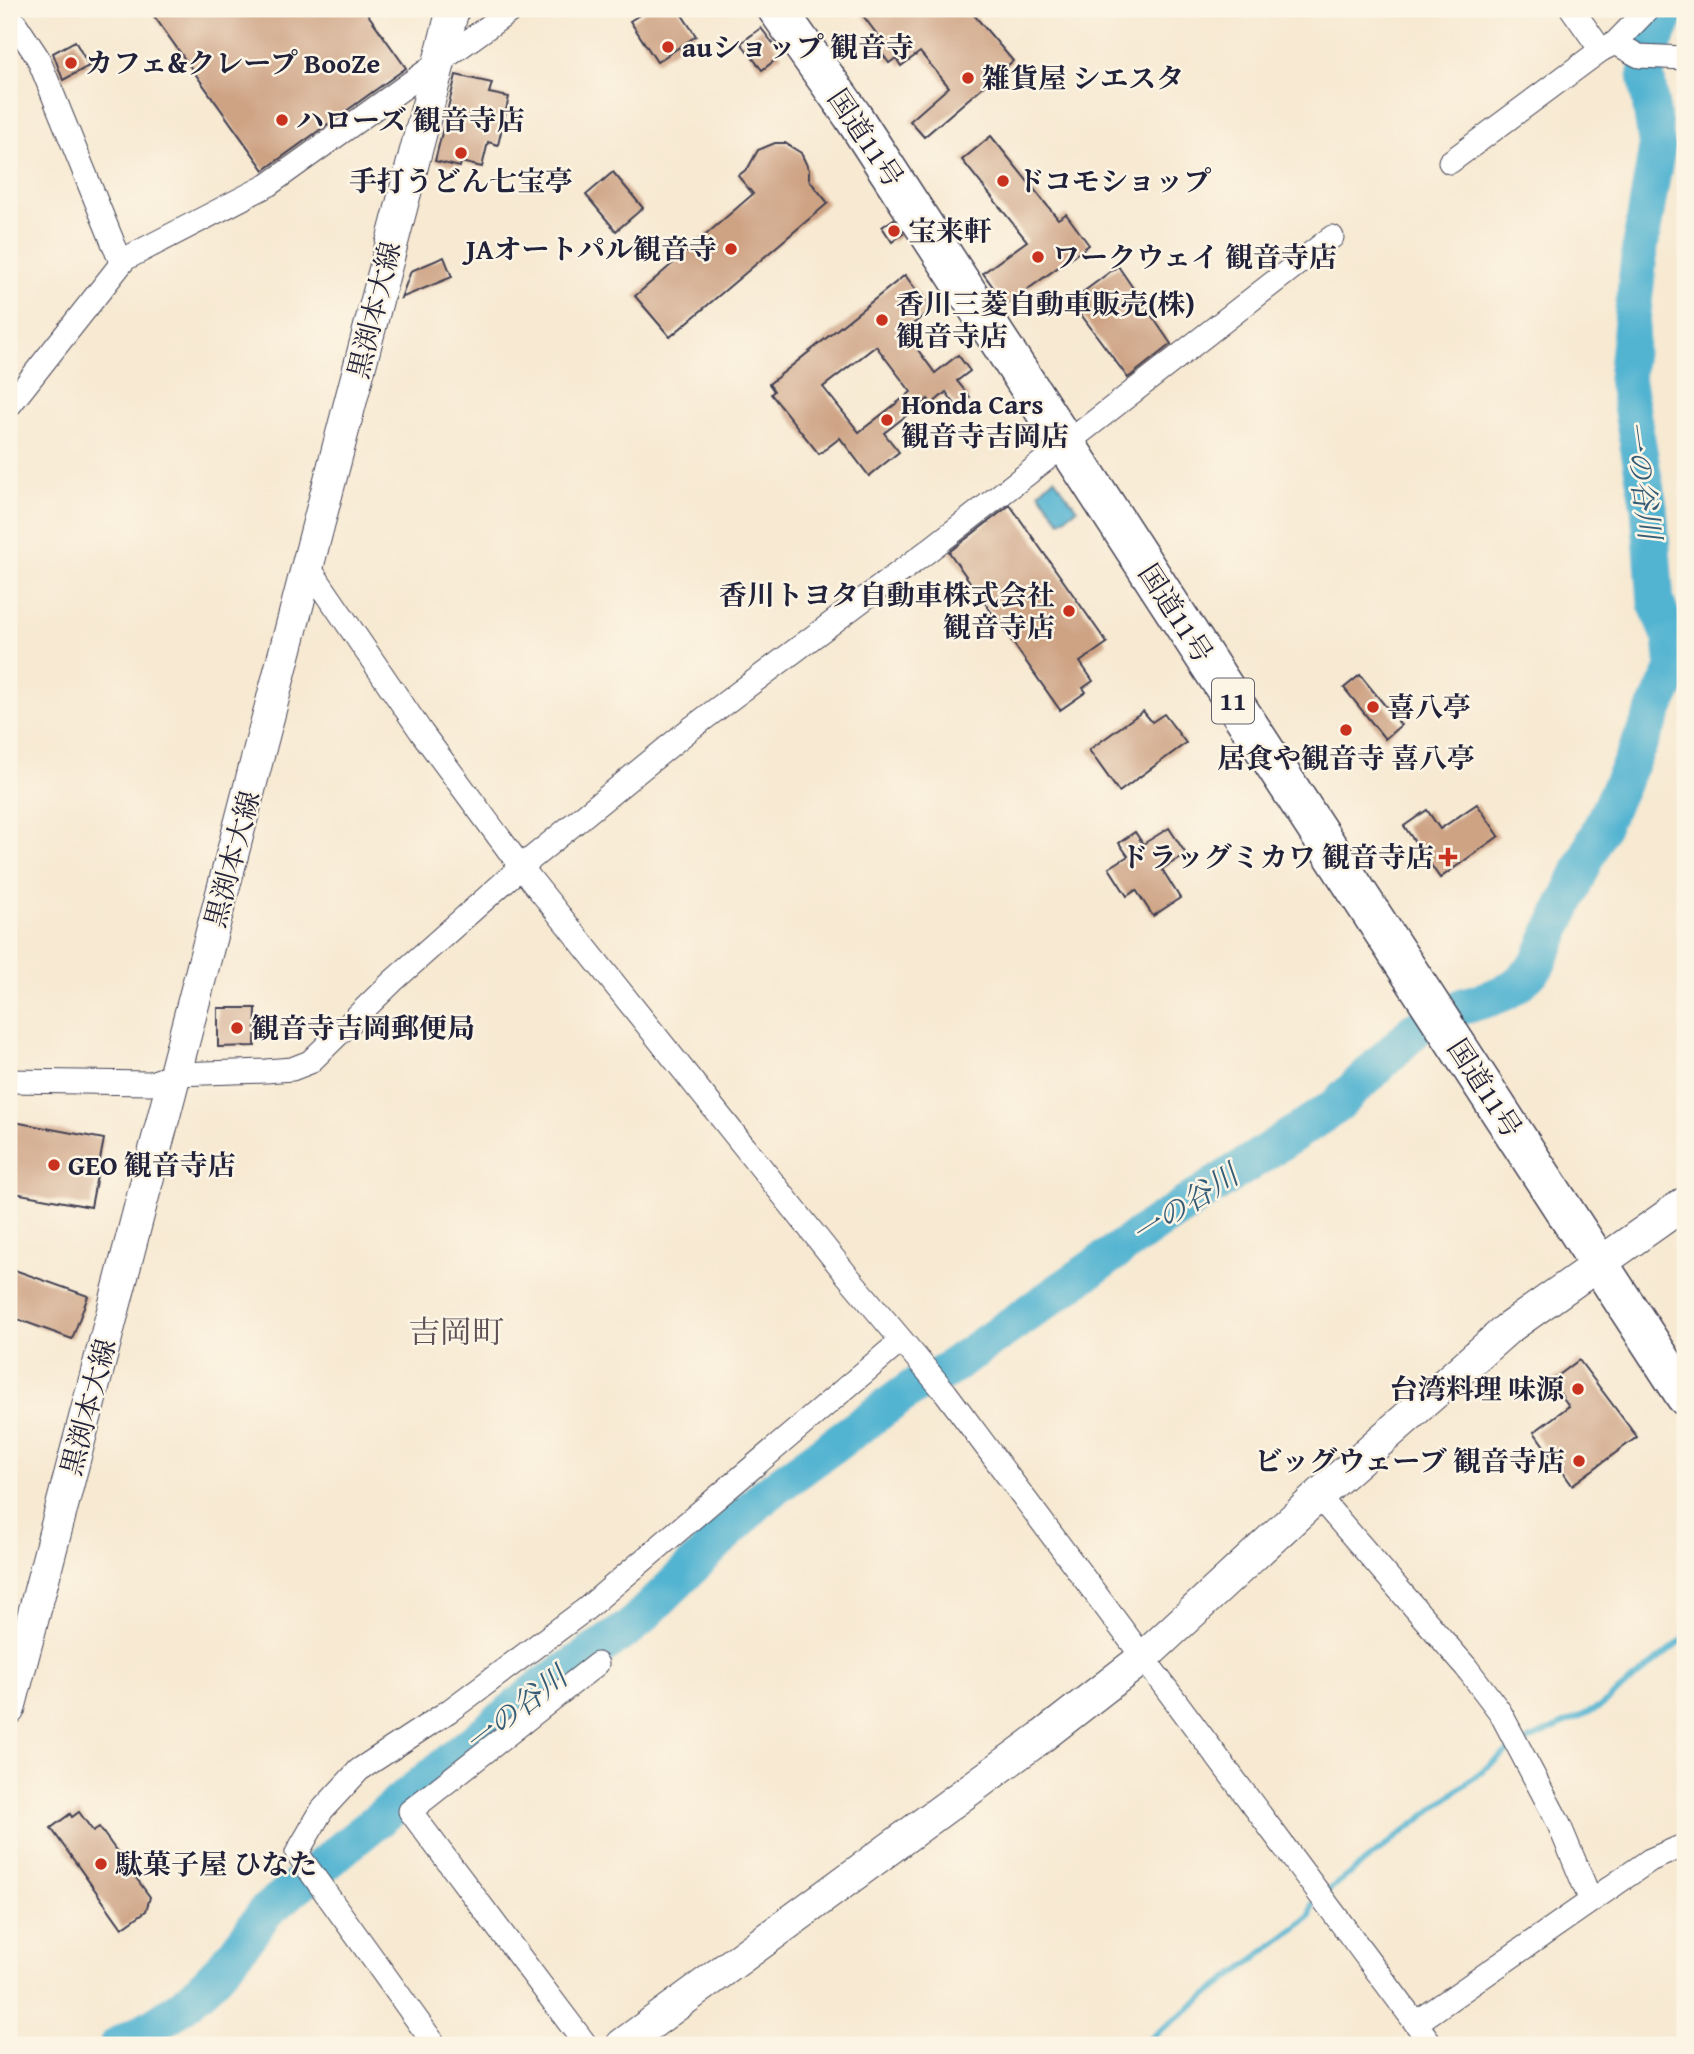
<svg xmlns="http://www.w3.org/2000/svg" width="1694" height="2054" font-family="'Gentium Book Plus','Noto Serif JP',serif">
<rect width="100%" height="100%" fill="#fcf5e5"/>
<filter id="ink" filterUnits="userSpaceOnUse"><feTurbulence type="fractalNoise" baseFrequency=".0143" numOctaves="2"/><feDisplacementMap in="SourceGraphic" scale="14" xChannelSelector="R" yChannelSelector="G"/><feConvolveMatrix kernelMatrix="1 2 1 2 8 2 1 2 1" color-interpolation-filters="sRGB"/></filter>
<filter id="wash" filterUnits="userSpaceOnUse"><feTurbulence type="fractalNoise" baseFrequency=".00686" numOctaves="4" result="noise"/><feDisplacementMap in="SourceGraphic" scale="28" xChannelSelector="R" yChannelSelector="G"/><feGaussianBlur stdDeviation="1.57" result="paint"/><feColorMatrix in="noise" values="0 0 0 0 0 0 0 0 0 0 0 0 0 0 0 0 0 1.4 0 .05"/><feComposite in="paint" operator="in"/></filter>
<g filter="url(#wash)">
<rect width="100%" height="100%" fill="#f7e9d2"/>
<!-- water -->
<polygon fill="#52b4d1" stroke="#3a6b86" stroke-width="2" points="1054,478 1077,509 1060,521 1039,492"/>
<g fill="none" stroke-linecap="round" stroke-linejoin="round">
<!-- stream -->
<g stroke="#52b4d1" stroke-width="6">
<polyline points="1527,1741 1598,1708 1685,1638"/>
<polyline points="1326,1892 1508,1751"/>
<polyline points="1141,2045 1310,1917 1313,1904"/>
</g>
<!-- river -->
<g stroke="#52b4d1" stroke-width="37">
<path d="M1463 1006C1497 997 1514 993 1537 965L1674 669 1671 638 1656 603 1649 507 1626 378 1640 247 1657 148 1646 73 1652 48 1669 9"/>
<polyline points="944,1372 1154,1225 1335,1107 1417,1028"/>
<path d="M118 2045C188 2011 222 1974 266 1911L540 1688 632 1626 766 1494 922 1381"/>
</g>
</g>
<g id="blocks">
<!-- building -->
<g fill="#cea384" fill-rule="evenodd">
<polygon points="149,9 364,9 406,68 264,170"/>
<polygon points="649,9 678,9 696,36 657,62 630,21"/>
<polygon points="858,9 969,9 1013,61 924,137 910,121 949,87 920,52 901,66 896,58 889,63 873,41 879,37"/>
<polygon points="761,28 782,55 762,70 741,43"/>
<polygon points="75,41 89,66 63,80 53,53"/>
<polygon points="456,75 492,83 489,93 509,97 498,145 488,142 482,167 461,162 460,167 435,161"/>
<polygon points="991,136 1058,219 1066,214 1089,245 1006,305 983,273 1027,241 962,160"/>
<polygon points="775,143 785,143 801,153 809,170 809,180 828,203 670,337 635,296 753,194 738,176 748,168 758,150"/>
<polygon points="613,172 643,208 616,231 586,195"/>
<polygon points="894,219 903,234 892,242 882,227"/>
<polygon points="444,257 452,277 401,298 411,271"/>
<polygon points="1118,266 1171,344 1128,378 1071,301"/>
<path d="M905 275 931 310 904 331 935 373 958 355 970 371 957 381 970 397 957 407 946 392 932 404 928 399 884 433 899 452 869 476 840 438 819 454 771 394 774 391 769 384ZM876 346 911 392 859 432 823 387Z"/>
<polygon points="1010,505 1107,643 1080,662 1093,681 1083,688 1086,692 1060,710 949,552"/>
<polygon points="1360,675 1401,725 1385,739 1344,688"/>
<polygon points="1143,711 1152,722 1164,714 1186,743 1119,792 1089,750"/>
<polygon points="1477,804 1499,836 1440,878 1404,826 1427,810 1440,829"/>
<polygon points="1169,828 1186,854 1162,869 1180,898 1153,916 1136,890 1127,896 1109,868 1128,856 1119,843 1135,832 1143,844"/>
<polygon points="218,1008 256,1008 255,1046 218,1047"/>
<polygon points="9,1121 104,1139 91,1207 9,1192"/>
<polygon points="9,1268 88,1296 72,1339 9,1316"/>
<polygon points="1579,1360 1637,1437 1572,1485 1534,1432 1569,1406 1551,1381"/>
<polygon points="79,1812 93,1831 99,1827 150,1897 146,1911 122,1928 51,1828 70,1814 72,1817"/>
</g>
</g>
</g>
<g filter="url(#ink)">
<use href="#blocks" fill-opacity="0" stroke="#424052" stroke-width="2"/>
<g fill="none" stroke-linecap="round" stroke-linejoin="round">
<defs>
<g id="street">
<polyline points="1572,9 1601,50"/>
<polyline points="9,14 38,58 118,255 125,259"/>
<polyline points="1615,43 1639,56 1685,58"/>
<polyline points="1450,162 1601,50 1615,43 1648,9"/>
<polyline points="9,406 125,259 268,185 513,9"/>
<polyline points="308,566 422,733 521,867 846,1274 946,1393 1432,2045"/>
<polyline points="9,1081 151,1083 176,1074 266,1071 292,1069 310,1062 393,981 521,867 689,730 928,551 1332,237"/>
<polyline points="1318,1496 1466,1667 1500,1712 1558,1822 1591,1901"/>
<polyline points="1416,2023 1650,1860 1685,1845"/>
<polyline points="435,2045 297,1853 322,1810 359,1770 449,1711 586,1609 901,1341"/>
<polyline points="586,2045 410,1811 597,1664"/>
</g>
<g id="secondary">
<polyline points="9,1709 453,9"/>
<polyline points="622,2045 1040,1738 1144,1657 1318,1496 1507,1329 1685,1203"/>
</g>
<polyline id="highway" points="777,9 852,115 1685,1396"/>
</defs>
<!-- street casing -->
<use href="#street" stroke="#424052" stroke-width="25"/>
<!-- secondary casing -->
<use href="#secondary" stroke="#424052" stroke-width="34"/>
<!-- highway casing -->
<use href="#highway" stroke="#424052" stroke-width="41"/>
<!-- street -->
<use href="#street" stroke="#fff" stroke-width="23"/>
<!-- secondary -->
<use href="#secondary" stroke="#fff" stroke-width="32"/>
<!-- highway -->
<use href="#highway" stroke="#fff" stroke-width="38"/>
</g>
</g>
<!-- markers -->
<g fill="#c8321e" stroke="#fcf5e5" stroke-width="2.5">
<circle cx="668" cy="47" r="7"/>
<circle cx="71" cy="63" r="7"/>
<circle cx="968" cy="78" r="7"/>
<circle cx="282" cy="120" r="7"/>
<circle cx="461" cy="153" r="7"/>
<circle cx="1003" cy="181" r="7"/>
<circle cx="894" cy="231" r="7"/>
<circle cx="731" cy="249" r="7"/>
<circle cx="1038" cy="257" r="7"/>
<circle cx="882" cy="320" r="7"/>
<circle cx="887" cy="420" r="7"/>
<circle cx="1069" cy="611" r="7"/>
<circle cx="1373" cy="707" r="7"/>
<circle cx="1346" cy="730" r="7"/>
<path d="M1444.5 846.5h7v7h7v7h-7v7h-7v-7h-7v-7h7z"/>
<circle cx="237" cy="1028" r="7"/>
<circle cx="54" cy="1165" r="7"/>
<circle cx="1578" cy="1389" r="7"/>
<circle cx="1579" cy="1461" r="7"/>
<circle cx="101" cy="1864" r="7"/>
</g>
<g text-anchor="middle" stroke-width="5" stroke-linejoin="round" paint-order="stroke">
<!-- shield labels -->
<rect fill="#fcf5e5" stroke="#63616e" stroke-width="2" x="1212" y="678.5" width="42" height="45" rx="5"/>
<g font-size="26" font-weight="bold" fill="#22223b">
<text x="1233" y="710">11</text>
</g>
<!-- poi labels -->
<g font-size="28" font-weight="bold" fill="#22223b" stroke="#fcf5e5" text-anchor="start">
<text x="682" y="57">auショップ 観音寺</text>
<text x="85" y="73">カフェ&amp;クレープ BooZe</text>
<text x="982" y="88">雑貨屋 シエスタ</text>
<text x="296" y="130">ハローズ 観音寺店</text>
<text x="461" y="191" text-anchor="middle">手打うどん七宝亭</text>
<text x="1017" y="191">ドコモショップ</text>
<text x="908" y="241">宝来軒</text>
<text x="717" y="259" text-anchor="end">JAオートパル観音寺</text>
<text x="1052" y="267">ワークウェイ 観音寺店</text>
<text x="896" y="314">香川三菱自動車販売(株)<tspan x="896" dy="32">観音寺店</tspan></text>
<text x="901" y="414">Honda Cars<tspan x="901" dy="32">観音寺吉岡店</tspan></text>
<text x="1055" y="605" text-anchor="end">香川トヨタ自動車株式会社<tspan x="1055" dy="32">観音寺店</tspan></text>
<text x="1387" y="717">喜八亭</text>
<text x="1346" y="768" text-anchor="middle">居食や観音寺 喜八亭</text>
<text x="1434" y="867" text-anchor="end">ドラッグミカワ 観音寺店</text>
<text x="251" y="1038">観音寺吉岡郵便局</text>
<text x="68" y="1175">GEO 観音寺店</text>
<text x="1564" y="1399" text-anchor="end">台湾料理 味源</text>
<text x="1565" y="1471" text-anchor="end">ビッグウェーブ 観音寺店</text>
<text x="115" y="1874">駄菓子屋 ひなた</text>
</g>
<!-- street labels -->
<g font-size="28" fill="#22223b" stroke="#fcf5e5">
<text transform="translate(866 138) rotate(56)" y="10">国道11号</text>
<text transform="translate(374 310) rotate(-76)" y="10">黒渕本大線</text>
<text transform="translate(1176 613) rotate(57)" y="10">国道11号</text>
<text transform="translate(232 859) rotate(-75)" y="10">黒渕本大線</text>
<text transform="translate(1485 1088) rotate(57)" y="10">国道11号</text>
<text transform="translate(88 1407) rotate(-75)" y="10">黒渕本大線</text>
</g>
<!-- water labels -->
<g font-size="30" font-style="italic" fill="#355c77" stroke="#fcf5e5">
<text transform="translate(1642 480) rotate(82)" y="10">一の谷川</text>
<text transform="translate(1185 1205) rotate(-33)" y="10">一の谷川</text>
<text transform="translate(516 1710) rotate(-38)" y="10">一の谷川</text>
</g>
<!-- quarter labels -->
<g font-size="32" fill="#5e4f55" stroke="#fcf5e5">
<text x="456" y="1343">吉岡町</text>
</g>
</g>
<!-- margin -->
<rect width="1694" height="2054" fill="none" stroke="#fcf5e5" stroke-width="35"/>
</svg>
